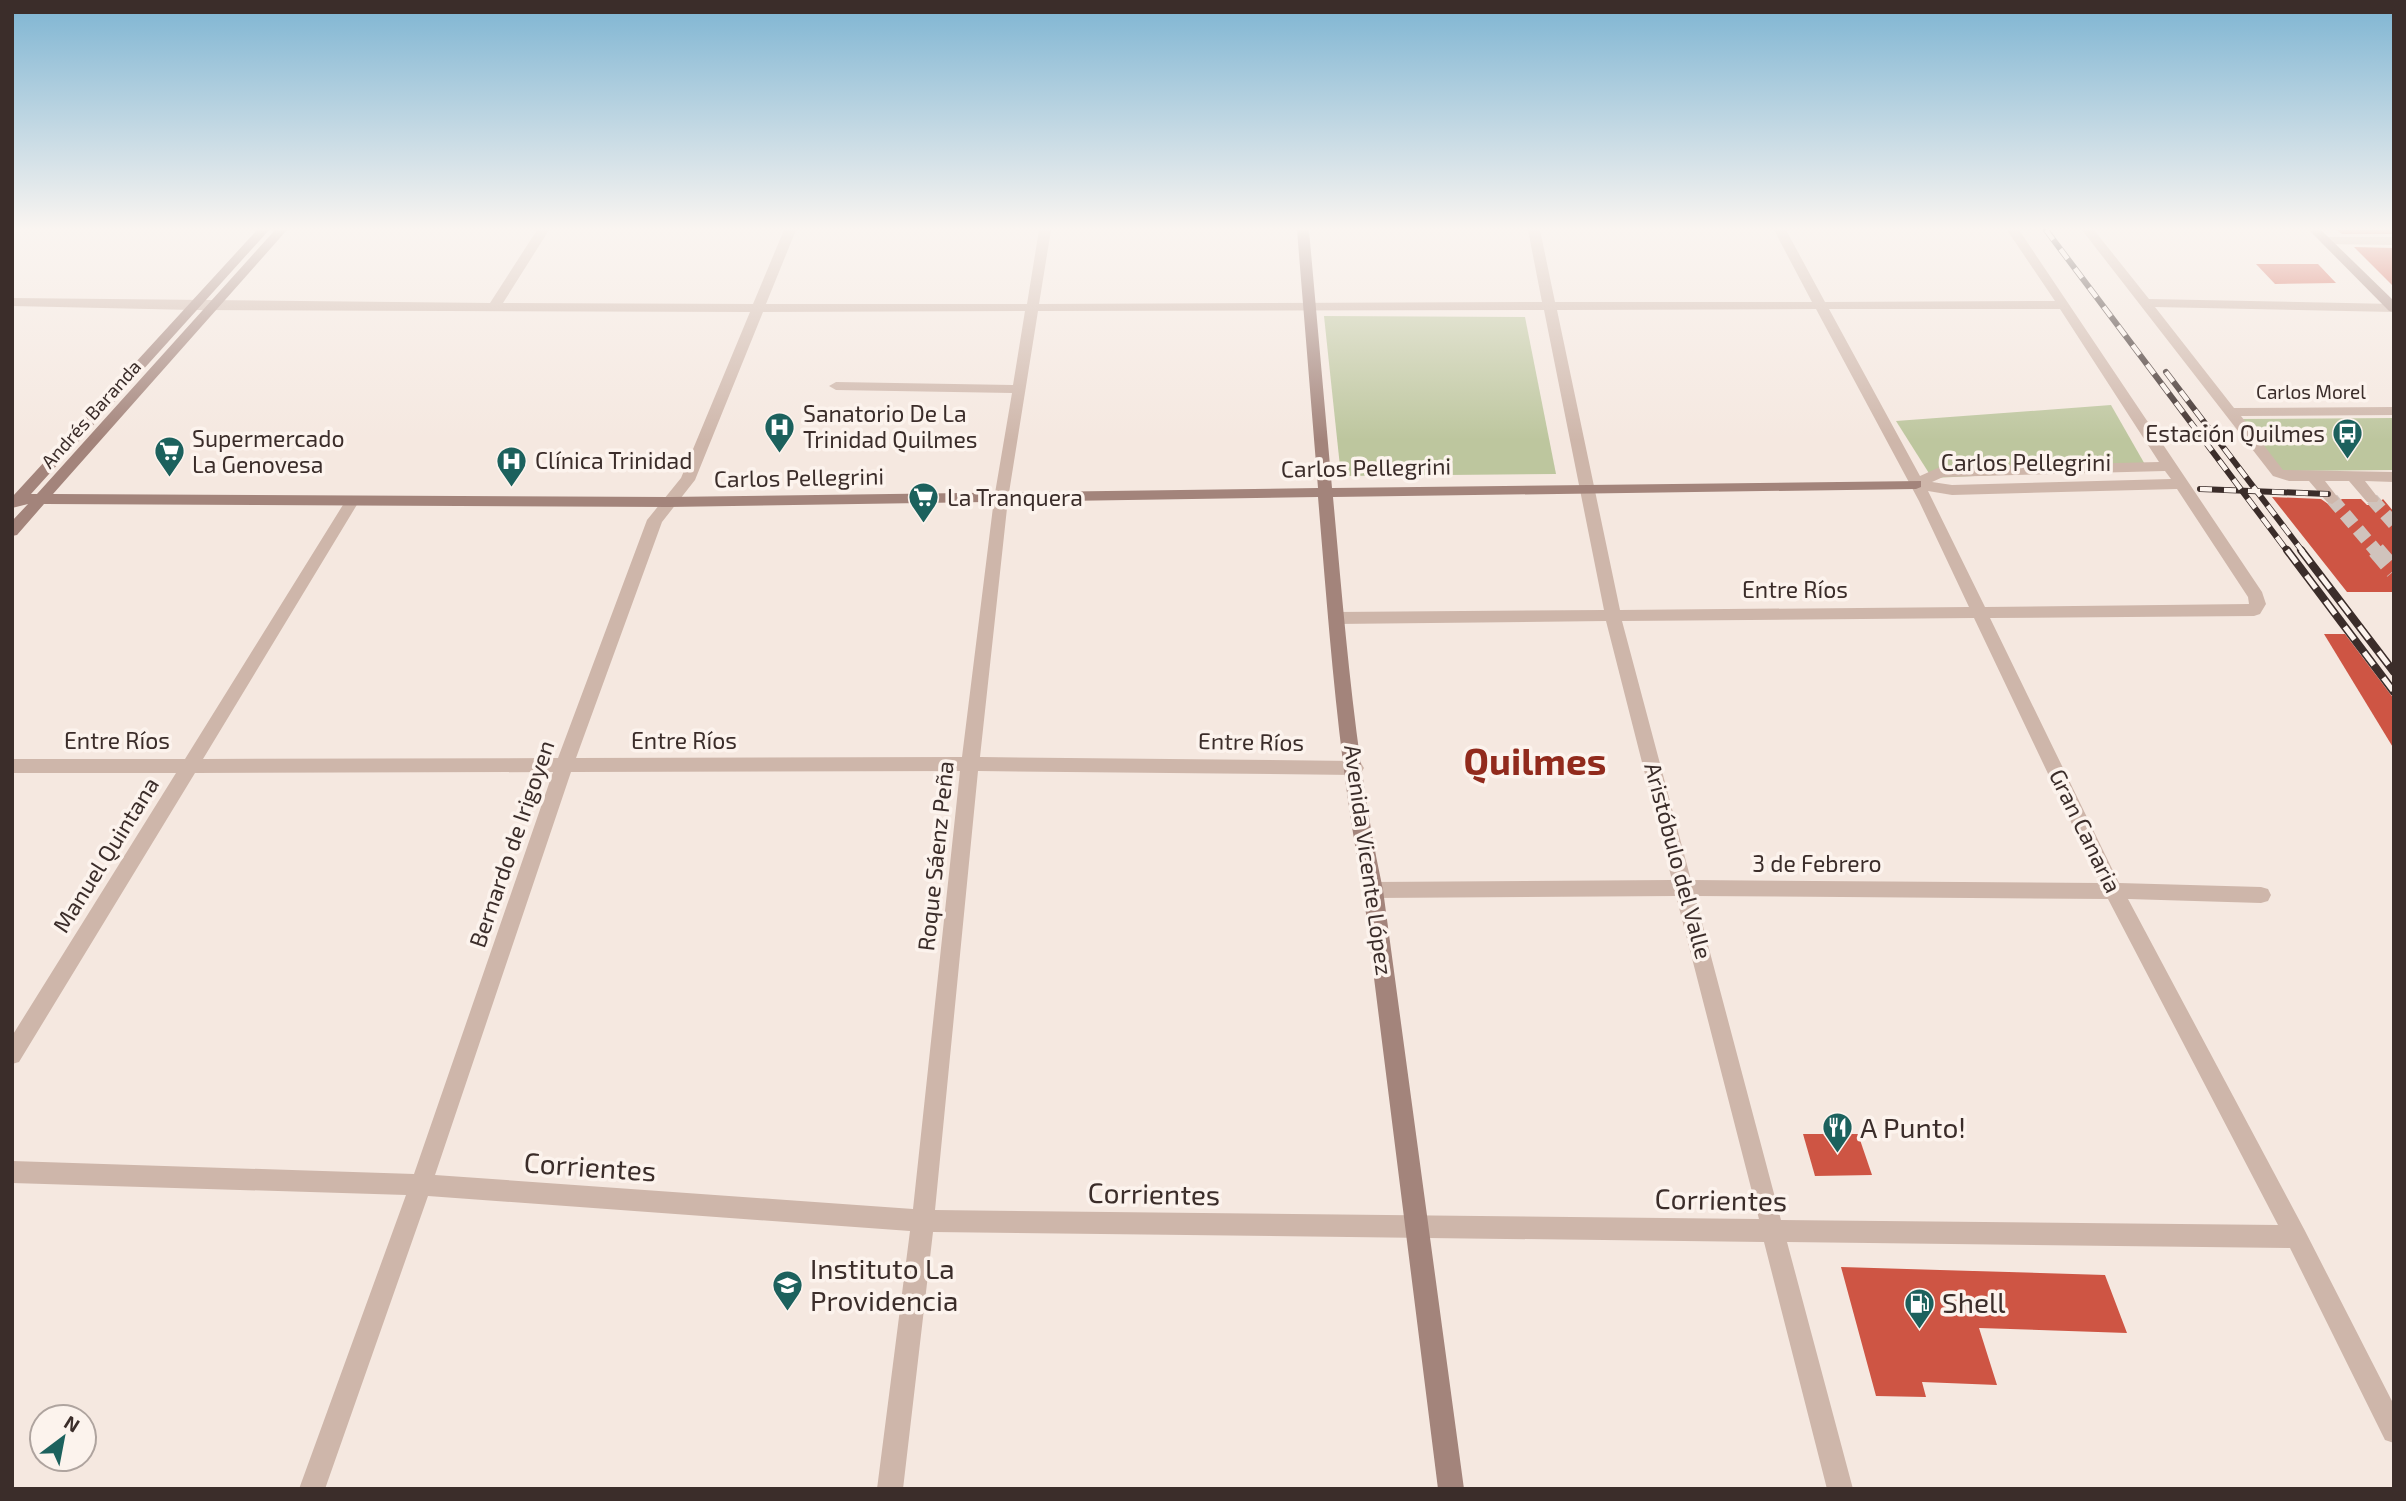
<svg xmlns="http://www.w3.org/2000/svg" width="2406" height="1501" font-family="'Exo 2',sans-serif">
<rect width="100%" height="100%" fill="#f5e8e0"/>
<!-- green -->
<g fill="#bdc69e">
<polygon points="1324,316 1525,317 1556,474 1341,476"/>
<polygon points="2111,405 2147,468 1932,478 1896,421"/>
<polygon points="2394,418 2394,470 2283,471 2237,419"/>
</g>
<!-- building -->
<g fill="#ce5544">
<polygon points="2337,230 2394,230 2394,234 2342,234"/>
<polygon points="2354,247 2394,248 2394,287"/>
<polygon points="2256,264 2318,264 2336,283 2275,284"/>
<polygon points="2272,497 2321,499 2331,506 2342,499 2361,499 2367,505 2377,505 2383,499 2394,512 2394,592 2347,592"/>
<polygon points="2324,634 2345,634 2394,699 2394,749"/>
<polygon points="1803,1134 1858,1134 1872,1175 1815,1176"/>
<polygon points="1841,1267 2105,1275 2127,1333 1979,1328 1997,1385 1922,1382 1926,1397 1876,1396"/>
</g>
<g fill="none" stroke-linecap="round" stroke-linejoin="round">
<!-- minor-tunnel-far1 -->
<g stroke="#d0c3bc" stroke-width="13" stroke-dasharray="13 7" stroke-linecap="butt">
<polyline points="2332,499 2377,552"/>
<polyline points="2372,499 2394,524"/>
</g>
<!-- minor-tunnel -->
<polyline stroke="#d0c3bc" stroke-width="18" stroke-dasharray="18 9" stroke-linecap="butt" points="2376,550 2394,571"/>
<!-- minor -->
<g fill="#ceb6aa" fill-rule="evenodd">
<path d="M537 230H549L503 303 753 304 784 230H796L766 304H1027L1039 230H1051L1039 304 1542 302 1528 230H1540L1555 302H1812L1774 230H1786L1825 302 2055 301 2007 230H2019L2262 592 2266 604 2260 614 2254 616 1990 618 2119 883 2261 887 2268 889 2271 895 2268 901 2261 903 2128 899 2304 1229 2394 1405V1443L2385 1440 2290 1248 1787 1242 1853 1489H1827L1764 1242 933 1232 903 1489H877L910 1231 428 1196 325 1489H299L406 1195 12 1183V1161L414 1174 553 772 195 773 19 1062 12 1064V1036L176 773H12V759H185L346 500 351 498 358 503 203 759 558 758 647 520 681 478 750 312 194 310 12 306V298L490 303ZM1816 309 1919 501 1969 607 1620 610 1557 310ZM1829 309H2060L2159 462 1940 467 1920 476ZM1544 310 1604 610 1336 612 1328 618 1336 624 1606 621 1672 880 1373 882 1366 884 1363 890 1366 896 1373 898 1676 896 1759 1219 935 1210 978 771 1355 775 1361 773 1364 768 1361 763 1355 761 980 757 1008 499 1038 311ZM1025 311 1013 385 836 382 829 386 836 390 1012 393 994 499 962 757 576 758 662 522 695 480 763 312ZM2165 471 2171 479 1952 485 1932 482 1943 477ZM2177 489 2248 597 2249 604 1985 607 1928 491 1952 495ZM1974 618 2100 883 1691 880 1622 621ZM960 771 913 1209 435 1175 571 772ZM1695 896 2108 899 2278 1225 1781 1220Z"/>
<polygon points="2082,230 2094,230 2149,299 2394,304 2394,312 2155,307 2234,408 2394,407 2394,415 2241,416 2283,470 2394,472 2394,482 2365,481 2379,499 2377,502 2367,502 2349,481 2325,481 2339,499 2332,504 2327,502 2309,481 2289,481 2273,476"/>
<polygon points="2327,237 2394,237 2394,245 2323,244 2321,241"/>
</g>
<!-- secondary -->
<g fill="#a3847b" fill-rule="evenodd">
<path d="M257 230H269L31 494H37L275 230H287L53 494 669 497 1318 488 1297 230H1309L1332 488 1921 481V487L1916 489 1333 497C1345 628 1355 761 1383 890L1464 1489H1438L1363 890C1338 761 1329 628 1318 497L669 507 44 504 17 535 12 536V521L28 504 12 508 13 496Z"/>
<polygon points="2309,230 2321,230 2394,301 2394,312 2389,311"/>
</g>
<defs>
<g id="rail-far1">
<polyline points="2046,230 2288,552"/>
<polyline points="2166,372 2303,552"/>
<polyline points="2200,489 2328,494"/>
</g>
<g id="rail">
<polyline points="2287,550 2394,692"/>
<polyline points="2301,550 2394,672"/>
</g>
</defs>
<!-- rail-far1 casing -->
<use href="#rail-far1" stroke="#3b2d2a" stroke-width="6"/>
<!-- rail casing -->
<use href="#rail" stroke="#3b2d2a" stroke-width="8"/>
<!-- rail-far1 -->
<use href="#rail-far1" stroke="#fcf3ed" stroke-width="4.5" stroke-dasharray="12" stroke-linecap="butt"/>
<!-- rail -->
<use href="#rail" stroke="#fcf3ed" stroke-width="5" stroke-dasharray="16" stroke-linecap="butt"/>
</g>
<!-- sky -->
<linearGradient id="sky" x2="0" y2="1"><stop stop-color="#7db4d2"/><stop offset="0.52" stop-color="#faf5f1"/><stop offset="1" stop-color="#faf5f1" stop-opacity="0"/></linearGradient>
<rect width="2406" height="440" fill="url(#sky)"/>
<!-- icons -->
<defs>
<symbol id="hospital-pin" viewBox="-11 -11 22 30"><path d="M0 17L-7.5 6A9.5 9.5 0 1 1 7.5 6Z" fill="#1c615d" stroke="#fcf3ed"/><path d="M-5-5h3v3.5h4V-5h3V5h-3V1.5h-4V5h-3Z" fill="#fff"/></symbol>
<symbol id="bus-pin" viewBox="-11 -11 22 30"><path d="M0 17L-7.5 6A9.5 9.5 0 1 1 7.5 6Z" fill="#1c615d" stroke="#fcf3ed"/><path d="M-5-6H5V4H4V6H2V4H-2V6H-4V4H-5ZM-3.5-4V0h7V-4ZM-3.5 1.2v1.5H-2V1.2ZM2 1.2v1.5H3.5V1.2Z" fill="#fff"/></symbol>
<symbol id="supermarket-pin" viewBox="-11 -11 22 30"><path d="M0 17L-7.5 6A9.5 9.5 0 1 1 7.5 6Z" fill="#1c615d" stroke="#fcf3ed"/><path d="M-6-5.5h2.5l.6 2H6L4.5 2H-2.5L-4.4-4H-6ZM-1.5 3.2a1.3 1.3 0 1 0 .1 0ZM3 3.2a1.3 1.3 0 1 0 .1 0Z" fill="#fff"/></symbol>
<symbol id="restaurant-pin" viewBox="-11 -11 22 30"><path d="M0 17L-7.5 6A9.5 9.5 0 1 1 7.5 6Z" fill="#1c615d" stroke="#fcf3ed"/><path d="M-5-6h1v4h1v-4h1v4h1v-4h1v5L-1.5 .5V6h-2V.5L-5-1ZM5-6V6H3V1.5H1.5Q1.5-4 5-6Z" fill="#fff"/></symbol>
<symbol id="school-pin" viewBox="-11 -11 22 30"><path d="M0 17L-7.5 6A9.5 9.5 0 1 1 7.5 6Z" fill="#1c615d" stroke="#fcf3ed"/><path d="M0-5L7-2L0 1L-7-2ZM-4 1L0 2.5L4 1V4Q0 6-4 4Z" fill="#fff"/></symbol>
<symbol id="fuel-pin" viewBox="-11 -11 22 30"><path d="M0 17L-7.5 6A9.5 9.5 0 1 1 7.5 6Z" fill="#1c615d" stroke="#fcf3ed"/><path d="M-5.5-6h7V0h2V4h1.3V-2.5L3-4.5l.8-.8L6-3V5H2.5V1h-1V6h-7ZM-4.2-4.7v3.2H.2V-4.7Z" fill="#fff"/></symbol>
</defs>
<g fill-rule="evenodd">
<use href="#hospital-pin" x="762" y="410" width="35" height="47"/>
<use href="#bus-pin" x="2330" y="416" width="35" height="47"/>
<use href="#supermarket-pin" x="152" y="434" width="35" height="47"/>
<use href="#hospital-pin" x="494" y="444" width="35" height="47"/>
<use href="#supermarket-pin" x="906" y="480" width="35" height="47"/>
<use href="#restaurant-pin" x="1820" y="1110" width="35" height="47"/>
<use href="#school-pin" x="770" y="1268" width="35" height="47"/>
<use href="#fuel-pin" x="1902" y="1286" width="35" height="47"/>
</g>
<g text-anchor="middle" stroke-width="7" stroke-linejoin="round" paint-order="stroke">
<!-- far-street labels -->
<g font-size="19" fill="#3b2d2a" stroke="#fcf3ed">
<text x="2311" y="399">Carlos Morel</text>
<text transform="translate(91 414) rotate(-48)" y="7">Andrés Baranda</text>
</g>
<!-- poi labels -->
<g font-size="23" fill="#3b2d2a" stroke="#fcf3ed" text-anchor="start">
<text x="803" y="422">Sanatorio De La<tspan x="803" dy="26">Trinidad Quilmes</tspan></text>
<text x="2325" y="442" text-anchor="end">Estación Quilmes</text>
<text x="192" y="447">Supermercado<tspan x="192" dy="26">La Genovesa</tspan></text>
<text x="535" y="469">Clínica Trinidad</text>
<text x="947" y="506">La Tranquera</text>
</g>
<!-- street labels -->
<g font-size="23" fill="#3b2d2a" stroke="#fcf3ed">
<text x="2026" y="471">Carlos Pellegrini</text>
<text transform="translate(1366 468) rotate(-1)" y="8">Carlos Pellegrini</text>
<text transform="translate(799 478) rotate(-1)" y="8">Carlos Pellegrini</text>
<text x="1795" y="598">Entre Ríos</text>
<text x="117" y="749">Entre Ríos</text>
<text x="684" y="749">Entre Ríos</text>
<text transform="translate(1251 742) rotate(1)" y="8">Entre Ríos</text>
<text transform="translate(2085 831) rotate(64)" y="8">Gran Canaria</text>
<text transform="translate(512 844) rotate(-71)" y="8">Bernardo de Irigoyen</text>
<text transform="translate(106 855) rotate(-58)" y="8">Manuel Quintana</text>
<text transform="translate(936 856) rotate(-84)" y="8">Roque Sáenz Peña</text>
<text transform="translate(1368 860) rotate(82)" y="8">Avenida Vicente López</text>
<text transform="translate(1678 861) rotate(75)" y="8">Aristóbulo del Valle</text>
<text x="1817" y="872">3 de Febrero</text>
</g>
<!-- near-poi labels -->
<g font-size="28" fill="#3b2d2a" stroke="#fcf3ed" text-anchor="start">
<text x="1860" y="1138">A Punto!</text>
<text x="810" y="1279">Instituto La<tspan x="810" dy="32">Providencia</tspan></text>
<text x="1942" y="1313">Shell</text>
</g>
<!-- near-street labels -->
<g font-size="28" fill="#3b2d2a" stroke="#fcf3ed">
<text transform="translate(590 1167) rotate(4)" y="10">Corrientes</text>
<text transform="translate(1154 1194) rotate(1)" y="10">Corrientes</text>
<text transform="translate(1721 1200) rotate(1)" y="10">Corrientes</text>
</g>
<!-- town labels -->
<g font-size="37" font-weight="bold" fill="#912a1c" stroke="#fcf3ed">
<text x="1535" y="775">Quilmes</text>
</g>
</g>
<!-- border -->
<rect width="2406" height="1501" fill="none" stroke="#3b2d2a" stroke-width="28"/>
<!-- north arrow -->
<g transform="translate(63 1438) rotate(32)"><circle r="33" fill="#fcf3ed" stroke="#afa49f" stroke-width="2"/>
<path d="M0-5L12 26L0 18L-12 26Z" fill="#1c615d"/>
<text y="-10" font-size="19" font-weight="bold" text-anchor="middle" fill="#3b2d2a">N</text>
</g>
</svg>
